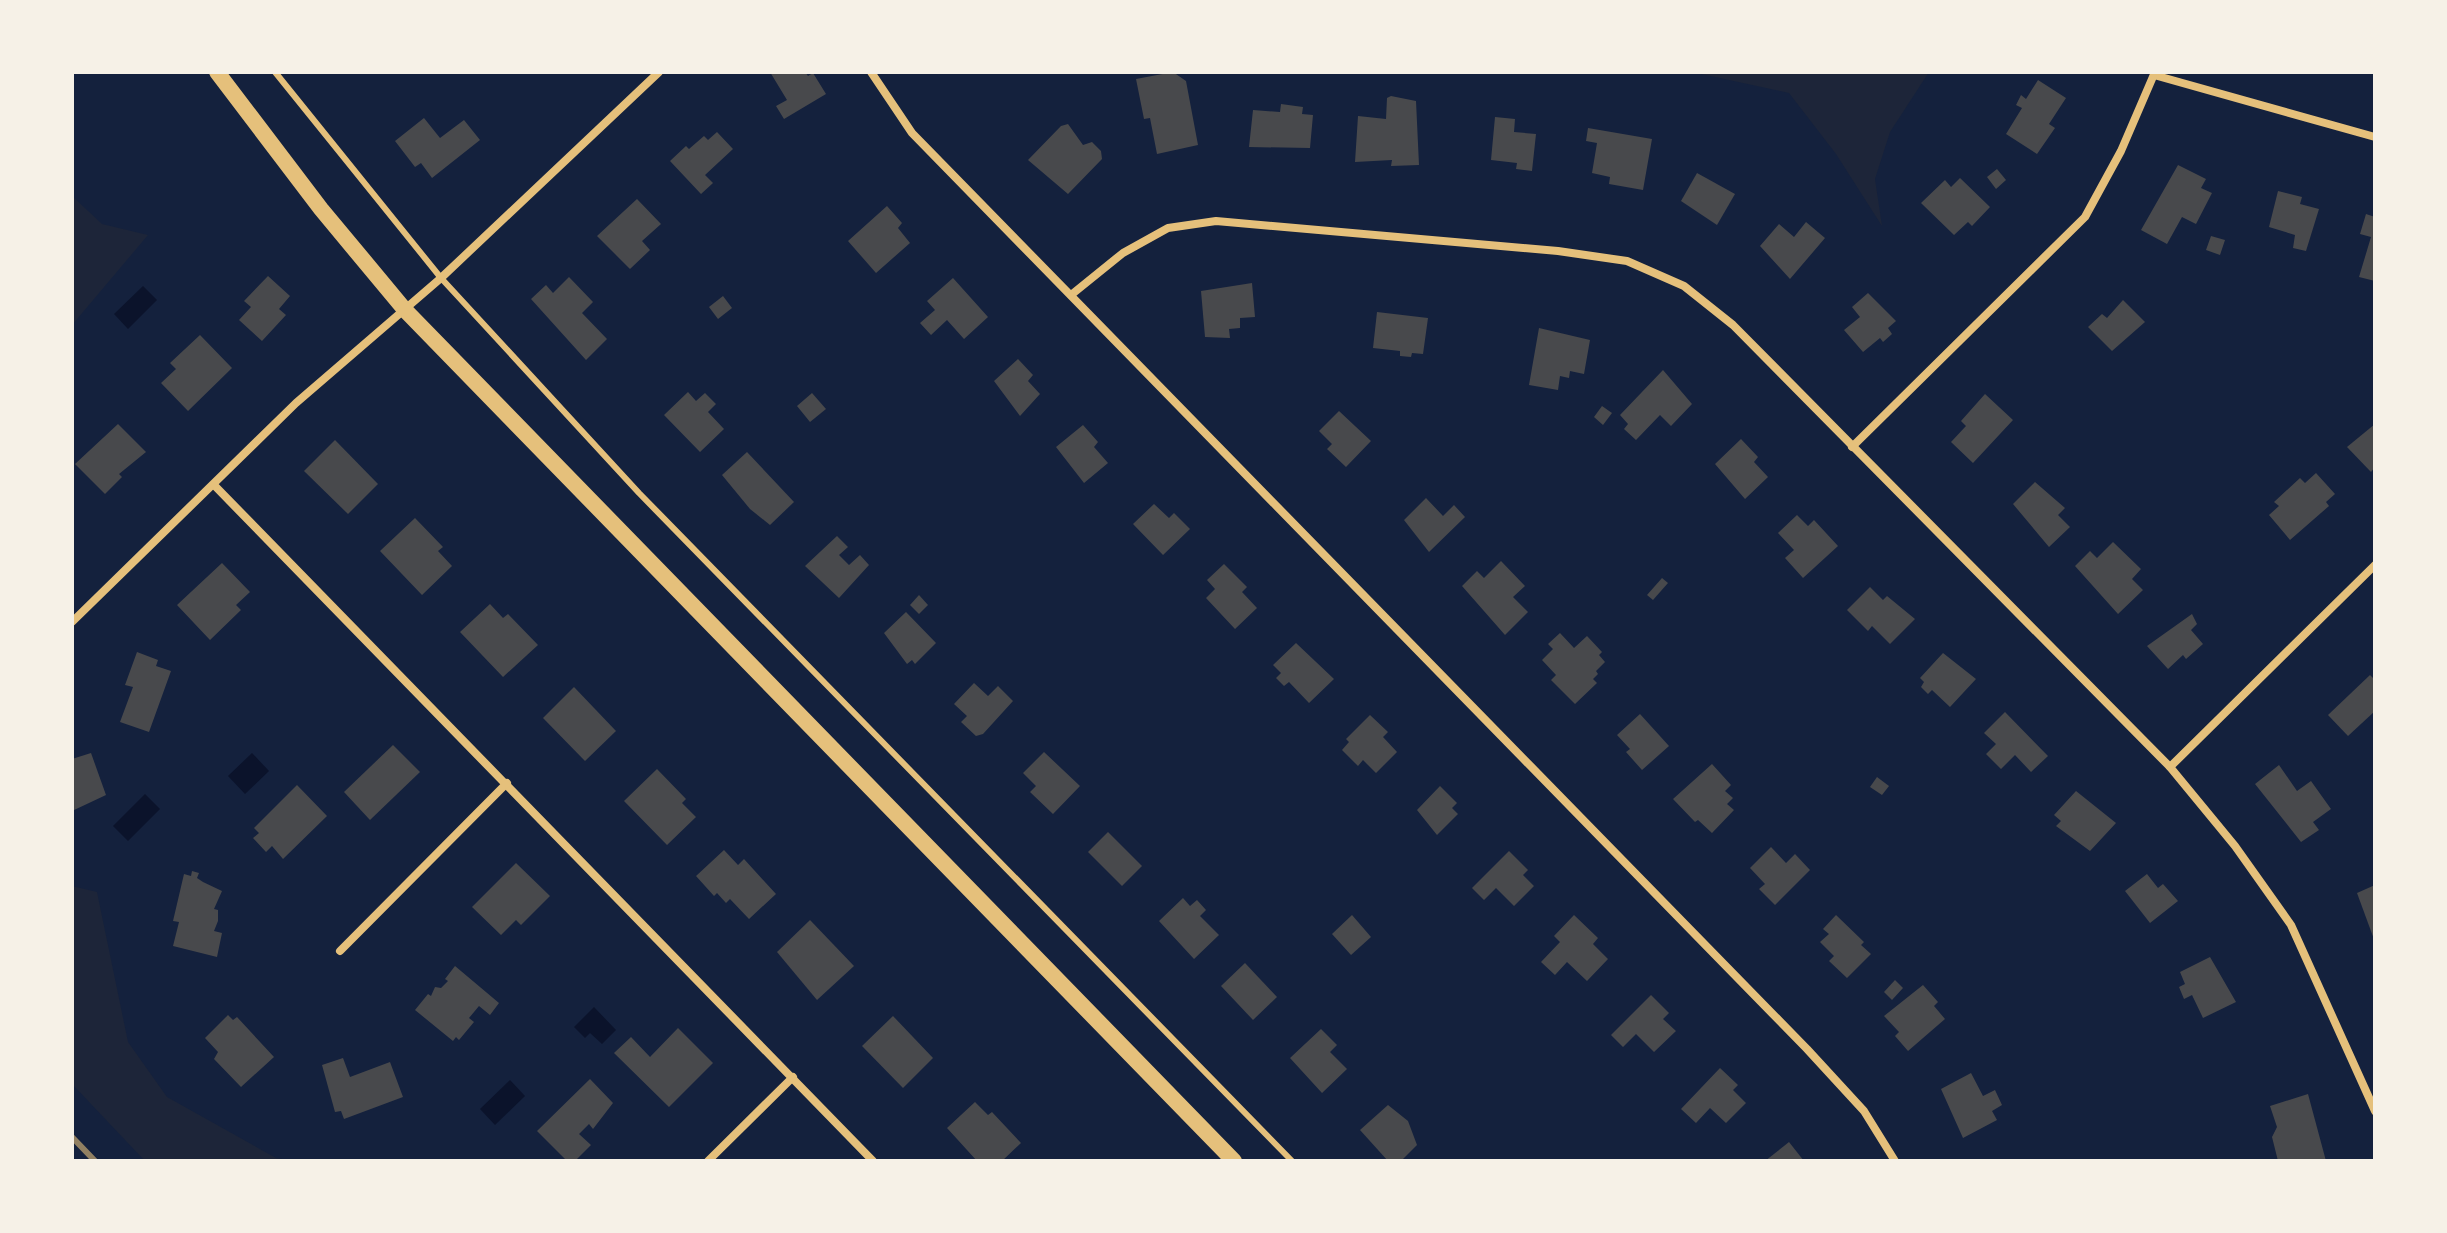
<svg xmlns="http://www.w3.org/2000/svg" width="2447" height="1233" font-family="Roboto,sans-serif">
<rect width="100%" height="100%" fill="#14213d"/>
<!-- green -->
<g fill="#1d2539">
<polygon points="1692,72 1929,72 1890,132 1875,179 1882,226 1836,154 1789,93"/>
<polygon points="72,196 102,224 148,235 72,325"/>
<polygon points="72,886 97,892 128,1042 167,1097 276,1158 292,1161 145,1161 72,1084"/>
</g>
<!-- water -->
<g fill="#0b132b">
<polygon points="143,286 157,300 128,329 114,314"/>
<polygon points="252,753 269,771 245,794 228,776"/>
<polygon points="145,794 160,809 128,841 113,826"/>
<polygon points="594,1007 616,1030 602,1044 590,1033 585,1038 574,1027"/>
<polygon points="510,1080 525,1096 495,1125 480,1109"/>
</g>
<!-- building -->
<g fill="#48494c">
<polygon points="770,72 805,72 808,76 813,73 826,94 784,119 776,106 787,100"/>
<polygon points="1173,72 1186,81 1198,145 1157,154 1150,118 1144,119 1136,79"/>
<polygon points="2038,80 2066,98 2049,124 2055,128 2037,154 2006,134 2022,108 2016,105 2021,95 2026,99"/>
<polygon points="1391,96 1416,101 1419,165 1391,166 1392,160 1355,162 1358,116 1386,119 1387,98"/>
<polygon points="1281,104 1303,107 1302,114 1313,115 1310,148 1249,147 1253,110 1280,112"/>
<polygon points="1495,117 1515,119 1514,132 1536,134 1532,171 1516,169 1517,163 1491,160"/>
<polygon points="424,118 440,138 464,120 480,140 432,178 421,163 415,167 395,141"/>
<polygon points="1068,124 1083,145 1092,142 1101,151 1102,159 1068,194 1028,160 1061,126"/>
<polygon points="1588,128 1652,139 1643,190 1609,184 1610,177 1592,173 1597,143 1586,141"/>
<polygon points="717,132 733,149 705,175 713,183 701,194 670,161 686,146 689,149 704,136 708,140"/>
<polygon points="2178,165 2206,179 2201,188 2212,193 2196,224 2182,217 2167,244 2141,230"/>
<polygon points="1997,169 2006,180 1996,189 1987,177"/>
<polygon points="1697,173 1735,194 1717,225 1681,201"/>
<polygon points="1960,178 1990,207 1972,226 1968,222 1954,235 1921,203 1945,180 1951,187"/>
<polygon points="2278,191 2302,197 2300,204 2319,209 2306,251 2293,248 2295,235 2269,227"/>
<polygon points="637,199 661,224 642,241 650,250 630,269 597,236"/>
<polygon points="887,206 902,223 898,228 910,243 876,273 848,241"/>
<polygon points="2366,214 2375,217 2375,281 2359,277 2371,237 2360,234"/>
<polygon points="1806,222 1825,238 1790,279 1760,246 1779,224 1794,237"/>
<polygon points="2211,236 2225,240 2220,255 2206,250"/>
<polygon points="268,276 290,296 279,309 286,315 262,341 239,320 251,307 244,301"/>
<polygon points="569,277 593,302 582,313 607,339 586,360 531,299 546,285 553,293"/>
<polygon points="953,278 988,317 964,339 947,320 931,335 920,323 935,310 927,301"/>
<polygon points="1252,283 1255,317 1240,318 1240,328 1229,329 1230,338 1205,337 1201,291"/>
<polygon points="1868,293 1896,321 1888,328 1892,334 1883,342 1880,338 1863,352 1844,330 1860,317 1852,307"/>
<polygon points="723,296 732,308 718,319 709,307"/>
<polygon points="2123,300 2145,322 2112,351 2088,327 2102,314 2107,318"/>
<polygon points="1377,312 1428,318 1423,354 1412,353 1411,357 1400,356 1400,351 1373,348"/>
<polygon points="1539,328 1590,340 1584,374 1570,371 1569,378 1560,376 1558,390 1529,385"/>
<polygon points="200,335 232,368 188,411 161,383 176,369 170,363"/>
<polygon points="1018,359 1033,375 1028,381 1040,394 1020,416 994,381"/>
<polygon points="1663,370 1692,404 1671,426 1660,415 1636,440 1624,429 1628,424 1620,415"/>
<polygon points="688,392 696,401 705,393 716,404 708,412 724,429 700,452 664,415"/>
<polygon points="812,393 826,409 810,422 797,406"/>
<polygon points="1985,394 2013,420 1973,463 1951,442 1966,426 1961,421"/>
<polygon points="1602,406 1612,413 1603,425 1594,417"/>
<polygon points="1339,411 1371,441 1346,467 1327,449 1332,444 1319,431"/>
<polygon points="118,424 146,452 119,474 122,477 105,494 75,464"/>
<polygon points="2375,424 2375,467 2371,472 2347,447"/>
<polygon points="1083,425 1098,442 1094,447 1108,463 1084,483 1056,447"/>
<polygon points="1741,439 1758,457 1754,462 1768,477 1745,499 1715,464"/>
<polygon points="335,440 378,484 348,514 304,471"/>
<polygon points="747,452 794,502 770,525 750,509 722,475"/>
<polygon points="2316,473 2335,494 2326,502 2329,506 2290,540 2269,515 2279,506 2274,502 2300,478 2305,483"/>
<polygon points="2035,482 2065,508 2058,515 2070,527 2049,547 2013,504"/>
<polygon points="1426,498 1443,516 1454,505 1465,517 1429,552 1404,520"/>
<polygon points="1154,504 1169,518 1174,513 1190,529 1163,555 1133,524"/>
<polygon points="1797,515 1808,526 1814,520 1838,546 1803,578 1785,558 1794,550 1778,533"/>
<polygon points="415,518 443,547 438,551 452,566 422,595 380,551"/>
<polygon points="837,536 848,547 839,555 849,565 860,555 869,565 839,598 805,566"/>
<polygon points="2113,542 2141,569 2132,579 2143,590 2118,614 2075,566 2090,551 2097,558"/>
<polygon points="1501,561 1525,586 1513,597 1528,612 1505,635 1462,586 1477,571 1484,578"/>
<polygon points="222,563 250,592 236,605 241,610 210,640 177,605"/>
<polygon points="1224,564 1247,587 1242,592 1257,608 1235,629 1206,598 1215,589 1207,580"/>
<polygon points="1662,578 1668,583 1653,600 1647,595"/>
<polygon points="1870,587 1883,600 1887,596 1915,619 1890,644 1872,626 1868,631 1847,610"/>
<polygon points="919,595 928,605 919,614 910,605"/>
<polygon points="490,604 503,618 508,614 538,645 503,677 460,632"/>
<polygon points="906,612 936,643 915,664 912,660 907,664 884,633"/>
<polygon points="2192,614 2197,624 2191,630 2203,644 2186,659 2183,655 2168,669 2147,646"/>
<polygon points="1560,633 1574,648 1587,636 1602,652 1599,655 1605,662 1596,671 1598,674 1593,679 1597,683 1575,704 1551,680 1556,675 1542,660 1553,649 1548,644"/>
<polygon points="1296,643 1334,679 1309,703 1289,682 1284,686 1276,678 1281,673 1273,665"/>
<polygon points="137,652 158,660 156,666 171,671 149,732 120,722 133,687 125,685"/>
<polygon points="1943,653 1976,679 1950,707 1932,690 1928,694 1921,687 1924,682 1920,678"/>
<polygon points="2370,675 2375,680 2375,711 2348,736 2328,715"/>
<polygon points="974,683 988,696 998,686 1013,701 983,734 976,736 961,722 967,716 954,704"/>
<polygon points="574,687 616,731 585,761 543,718"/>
<polygon points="2005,712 2048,756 2031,772 2015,755 2001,769 1986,754 1996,744 1984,733"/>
<polygon points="1640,714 1669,746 1642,770 1626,752 1630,749 1617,735"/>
<polygon points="1370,715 1388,732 1383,737 1397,752 1376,773 1363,760 1358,766 1342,750 1349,742 1346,739"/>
<polygon points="393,745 420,772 370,820 344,792"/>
<polygon points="1044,752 1080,786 1053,814 1030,792 1036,786 1023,773"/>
<polygon points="91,753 106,795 72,811 72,759"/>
<polygon points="1712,764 1731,785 1725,791 1733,798 1727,804 1734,810 1712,833 1698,820 1695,822 1673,799"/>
<polygon points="2279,765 2297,791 2311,781 2331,809 2313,822 2319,830 2301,842 2255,784"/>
<polygon points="657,769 686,799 682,803 696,817 667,845 624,801"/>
<polygon points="1877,777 1889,786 1882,795 1870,787"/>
<polygon points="297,785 327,816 283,859 272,846 266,852 253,838 259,833 254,828"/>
<polygon points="1440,786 1457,803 1452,808 1458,814 1437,835 1417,810"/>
<polygon points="2076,791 2116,823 2090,851 2056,826 2061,821 2054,815"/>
<polygon points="1108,832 1142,866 1122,886 1088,852"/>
<polygon points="1771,847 1786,863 1795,854 1810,870 1775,905 1759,889 1765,884 1750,868"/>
<polygon points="724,850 738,865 744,859 776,894 749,919 730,899 726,903 717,893 714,896 696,876"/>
<polygon points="1509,851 1528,870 1523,875 1534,886 1514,906 1496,888 1484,900 1472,888"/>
<polygon points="516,863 550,896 521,925 516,920 501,935 472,907"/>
<polygon points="192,871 199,873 197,878 203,882 222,891 214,909 218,910 218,921 214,931 222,933 217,957 173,946 179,922 173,921 184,874 191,876"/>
<polygon points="2147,874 2158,888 2163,884 2178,901 2150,923 2125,891"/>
<polygon points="2375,885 2375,942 2357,893"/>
<polygon points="1183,898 1190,906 1197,900 1206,910 1200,916 1219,935 1194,959 1159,921"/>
<polygon points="1352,915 1371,937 1351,955 1332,934"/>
<polygon points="1574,915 1598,938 1593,944 1608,959 1587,981 1567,962 1555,975 1541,962 1560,942 1554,936"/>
<polygon points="1836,915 1864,942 1861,945 1871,954 1847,978 1829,961 1834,956 1820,942 1829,934 1823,929"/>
<polygon points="810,920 854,966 817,1000 777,952"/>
<polygon points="2210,957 2236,1002 2203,1018 2192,995 2184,999 2179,987 2185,984 2180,972"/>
<polygon points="1245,963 1277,997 1253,1020 1221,986"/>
<polygon points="455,966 499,1003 490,1015 479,1006 469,1018 474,1022 459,1040 456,1037 453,1041 415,1010 428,994 431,996 435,987 441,988 448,981 445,979"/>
<polygon points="1895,980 1903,988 1892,1000 1884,992"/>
<polygon points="1923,985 1938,1002 1934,1006 1945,1019 1908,1051 1895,1036 1899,1032 1884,1016"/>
<polygon points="1651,995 1669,1013 1663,1019 1676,1031 1654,1052 1636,1034 1623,1047 1611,1035"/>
<polygon points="228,1015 233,1020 237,1017 274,1057 241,1087 214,1059 218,1052 205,1038"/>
<polygon points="893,1016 933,1058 903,1088 862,1046"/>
<polygon points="678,1028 713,1063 669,1107 614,1053 631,1037 650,1057"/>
<polygon points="1321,1029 1337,1045 1330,1052 1347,1069 1322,1093 1290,1058"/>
<polygon points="343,1058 350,1077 390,1062 403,1097 344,1119 341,1111 335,1112 322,1065"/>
<polygon points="1720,1068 1738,1085 1733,1090 1746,1103 1726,1123 1710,1108 1696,1123 1681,1109"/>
<polygon points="1971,1073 1983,1096 1995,1090 2002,1105 1992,1111 1997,1120 1963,1138 1941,1089"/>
<polygon points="590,1079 613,1103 593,1129 589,1124 579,1134 591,1145 575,1161 567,1161 537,1131"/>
<polygon points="2308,1094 2326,1161 2278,1161 2272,1137 2277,1127 2270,1106"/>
<polygon points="975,1102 988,1115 992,1112 1021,1143 1002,1161 977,1161 947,1128"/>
<polygon points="1388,1105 1408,1121 1417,1145 1401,1161 1388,1161 1360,1130"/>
<polygon points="1789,1142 1804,1161 1765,1161"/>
</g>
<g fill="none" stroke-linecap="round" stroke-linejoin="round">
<!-- service -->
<polyline stroke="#e5c07b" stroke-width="6" points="275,72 441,278 639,493 1292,1161"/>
<!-- minor -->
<g stroke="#e5c07b" stroke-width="8">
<polyline points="871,72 912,133 1807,1049 1864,1111 1895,1161"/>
<polyline points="2154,75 2375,137"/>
<polyline points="1071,295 1123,253 1168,228 1216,221 1558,251 1627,261 1684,286 1733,325 2170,767 2235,846 2291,925 2375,1111"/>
<polyline points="1852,447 2085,217 2121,151 2155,72"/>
<polyline points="215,486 873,1161"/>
<polyline points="72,622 296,403 441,278 659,72"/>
<polyline points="2170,767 2375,565"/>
<polyline points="340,951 507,783"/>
<polyline points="708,1161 793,1077"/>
</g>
<!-- secondary -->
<polyline stroke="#e5c07b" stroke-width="16" points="217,72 321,209 405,310 1234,1161"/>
<!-- rail -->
<polyline stroke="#918062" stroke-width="6" points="72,1137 95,1161"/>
</g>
<!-- border -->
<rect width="2447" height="1233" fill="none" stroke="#f6f1e7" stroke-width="148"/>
</svg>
